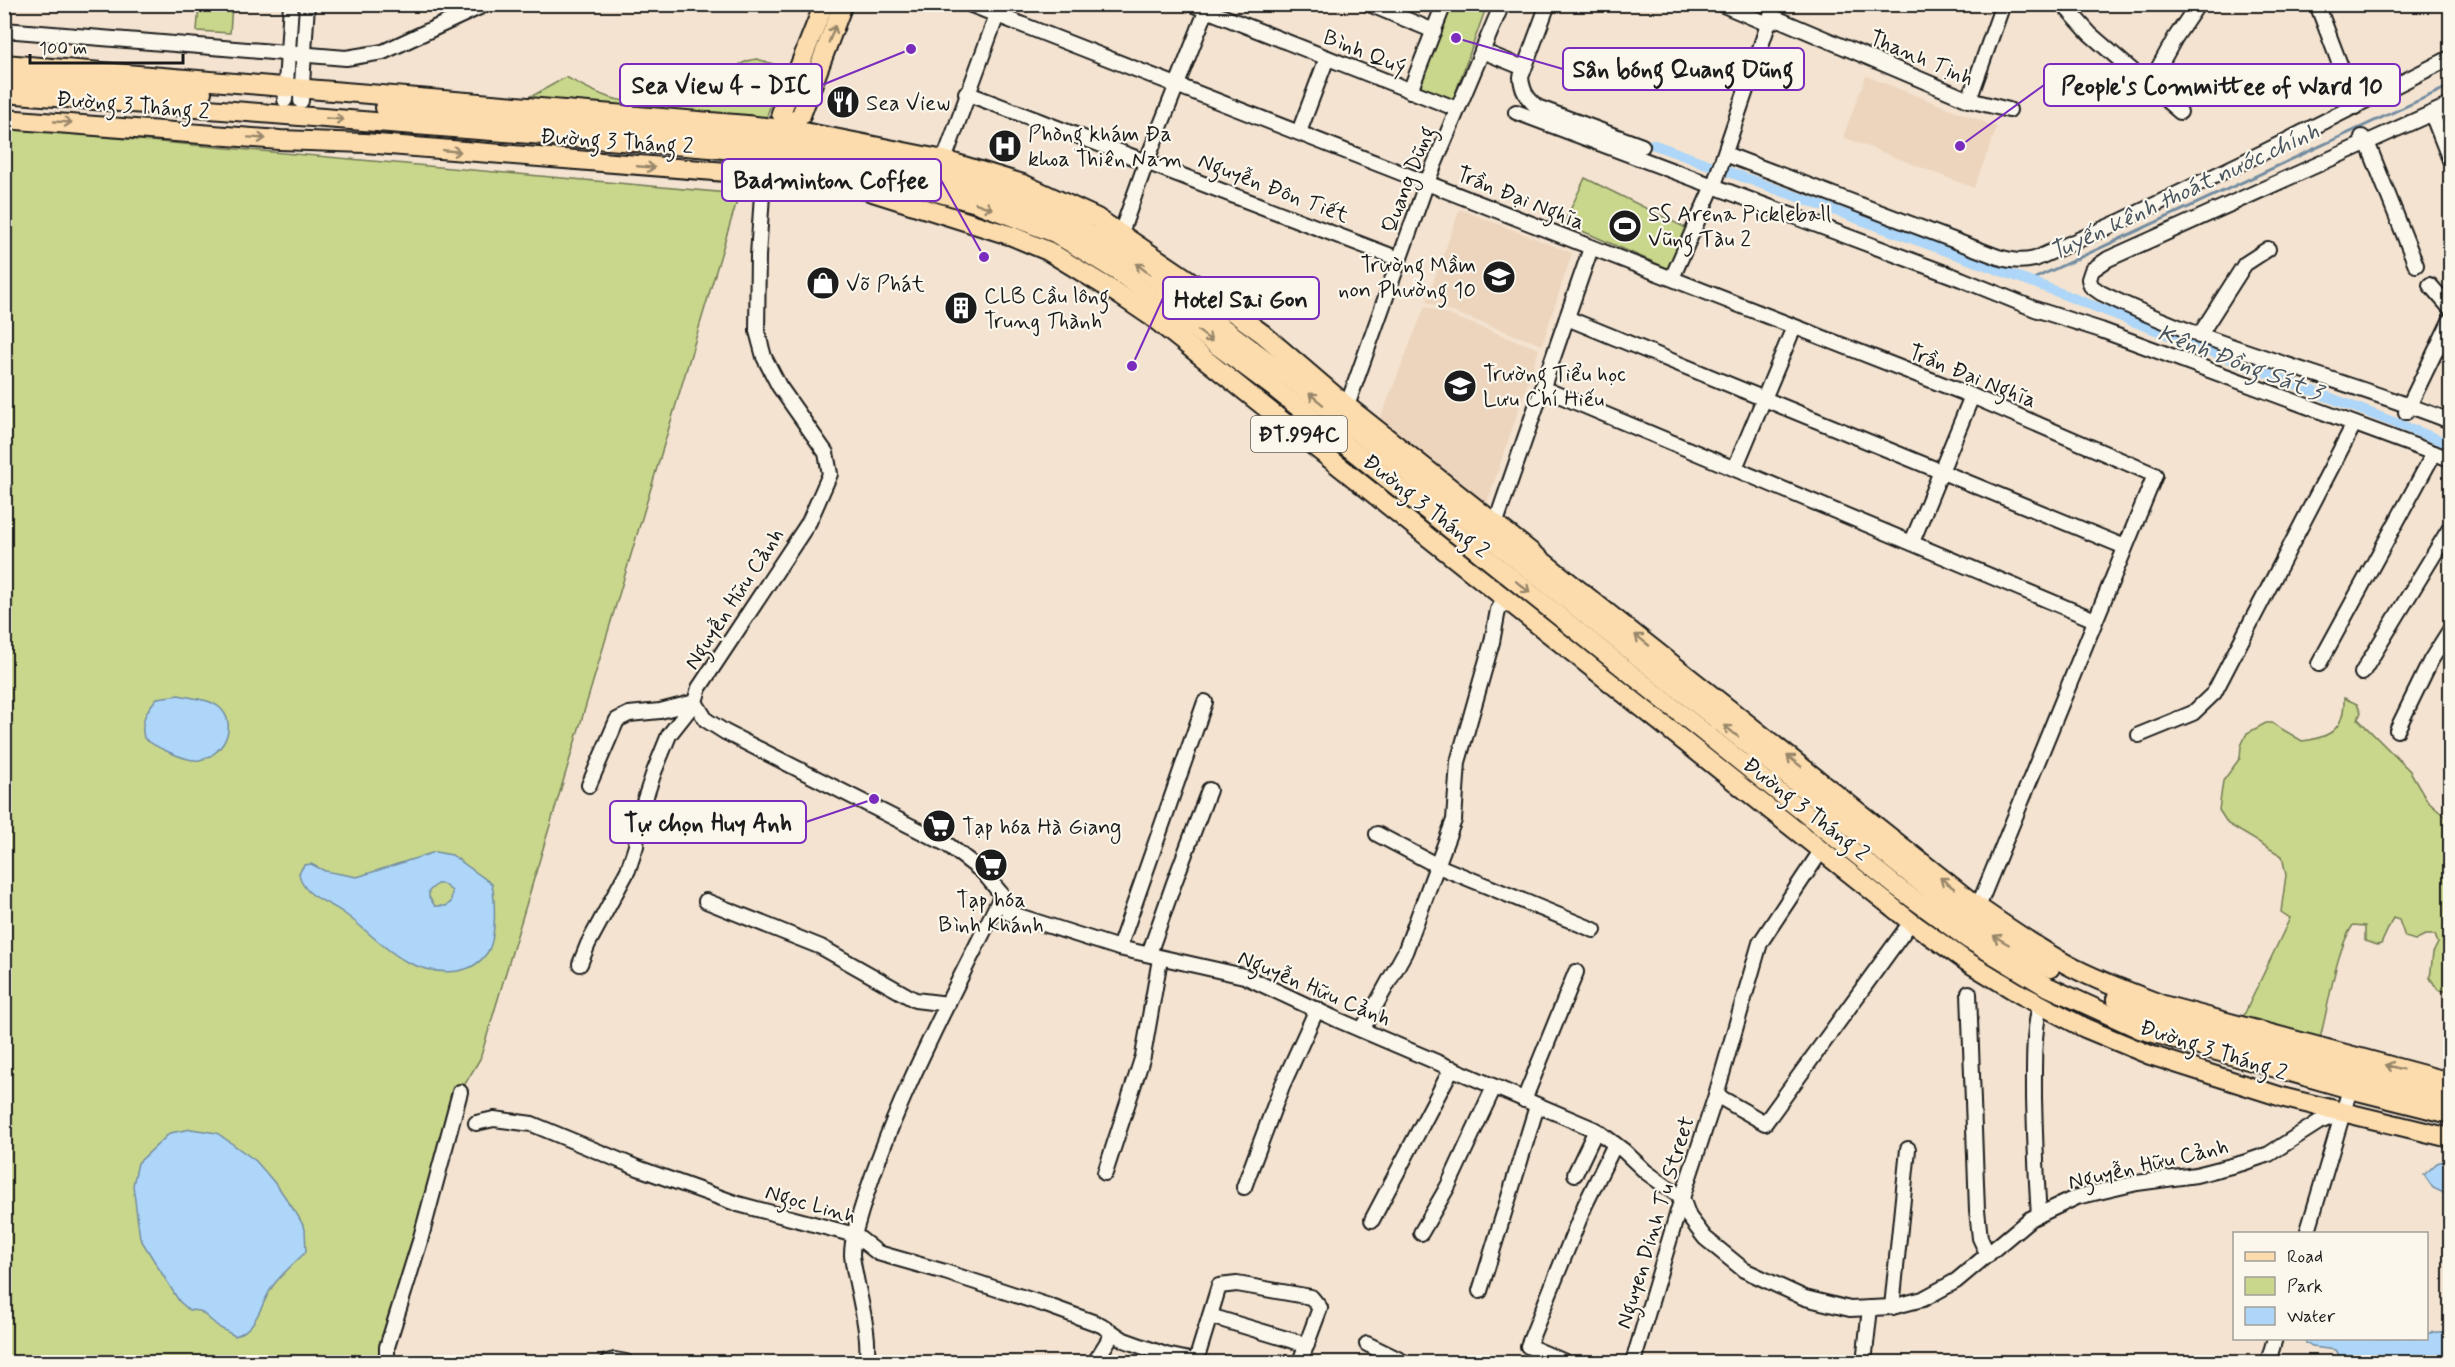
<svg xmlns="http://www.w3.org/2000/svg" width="2455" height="1367" font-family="Mynerve,sans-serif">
<rect width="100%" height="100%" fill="#f3e3d0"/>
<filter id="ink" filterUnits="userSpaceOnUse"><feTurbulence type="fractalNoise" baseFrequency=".0167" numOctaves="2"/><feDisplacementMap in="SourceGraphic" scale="12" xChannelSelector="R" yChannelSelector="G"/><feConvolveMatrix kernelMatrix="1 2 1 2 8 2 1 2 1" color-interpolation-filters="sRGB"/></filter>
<g filter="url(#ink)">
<!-- built -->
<g fill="#edd5bd">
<polygon points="1866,76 1997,127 1974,188 1843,137"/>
<polygon points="1460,209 1572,253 1542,345 1426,302"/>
<polygon points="1425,306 1539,349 1486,506 1379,422"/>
</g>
<!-- green -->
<g fill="#c8d78b" stroke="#727a54" stroke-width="1.5">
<polygon points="199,5 232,5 230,33 197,31"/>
<polygon points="1448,5 1487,5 1454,97 1446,101 1420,91 1417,82"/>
<path d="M757 59 783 67 765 122 507 105 536 94 566 77C579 84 593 92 608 97 639 107 681 103 710 86 726 76 737 61 757 59Z"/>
<polygon points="5,128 739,194 480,1059 462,1089 382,1362 5,1362"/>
<polygon points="1585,178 1686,228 1669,269 1564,223"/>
<path d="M2344 698 2357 704 2361 712 2358 719 2410 771 2427 800 2450 820V992L2438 990 2430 978 2433 953 2438 943 2435 935H2425L2415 940 2405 937 2399 920 2393 918 2381 944 2376 945 2365 941V926L2353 925C2335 952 2329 1006 2320 1038L2245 1021 2244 1015 2290 918 2281 912 2286 875 2282 856 2228 824 2219 810 2223 781 2240 758 2241 746 2247 733 2266 723H2272L2302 741C2329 738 2345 730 2344 698Z"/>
</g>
<!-- water -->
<g fill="#add6f8" stroke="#738ca0" stroke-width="1.5" fill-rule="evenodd">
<path d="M179 695C191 698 209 699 219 707 240 725 222 757 199 760 187 762 153 746 144 738 140 721 146 711 157 698Z"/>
<path d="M435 852 452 855 492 884C495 900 497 939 487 953 469 979 433 974 407 962 384 950 366 929 345 914 327 900 303 898 299 873L304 865 311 864 325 871 357 877ZM437 884H443L452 891 451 902 446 906H435L429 897V891Z"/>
<path d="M191 1129 217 1133 256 1161 279 1188 298 1216 305 1229 306 1252C295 1262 284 1272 275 1283 261 1300 259 1329 235 1336L220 1328 200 1311 189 1310 179 1301 140 1238 133 1185 138 1163 170 1133Z"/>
<polygon points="2450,1159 2450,1196 2433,1188 2424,1175 2437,1163"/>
<polygon points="2450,1331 2450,1362 2343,1362 2336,1350 2312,1347 2306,1343 2305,1339 2426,1338 2427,1333"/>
</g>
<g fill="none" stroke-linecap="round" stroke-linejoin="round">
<!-- stream -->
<polyline stroke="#738ca0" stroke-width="3" points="2029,281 2450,86"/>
<!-- canal -->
<polyline stroke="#add6f8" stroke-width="10" points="1652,144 2029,281 2450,444"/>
<defs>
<g id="minor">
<polyline points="969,4 1972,396 2155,475 1978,907"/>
<polyline points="1191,4 1457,109"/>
<polyline points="1369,4 1434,31"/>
<path d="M1548 4 1521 77C1522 91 1527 98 1537 107L1642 146"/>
<polyline points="1721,4 1768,24 1778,19 1969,100 2009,110"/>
<polyline points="2063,4 2090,34 2180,112"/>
<polyline points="2317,4 2356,107"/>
<polyline points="4,30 346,58 383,52 486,4"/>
<polyline points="1482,51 1524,68"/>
<polyline points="2149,85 2175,38 2198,4"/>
<polyline points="1410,91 1444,4"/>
<polyline points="966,93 1399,259"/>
<polyline points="285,100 291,4"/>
<polyline points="1969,100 2003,4"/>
<polyline points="301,101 307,4"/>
<path d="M2450 105 2108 259 2092 270 2089 279 2091 286 2101 293C2212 348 2335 376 2450 421"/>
<polyline points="1516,112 1961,279 2035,309 2101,330 2450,459"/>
<polyline points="2432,114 2450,160"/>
<polyline points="1299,132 1327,58"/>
<polyline points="2362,137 2367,142 2416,265"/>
<path d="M1725 154 1998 257C2012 261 2021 262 2035 259L2119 222 2266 151 2450 58"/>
<polyline points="944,160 1001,4"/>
<polyline points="765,174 762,194 758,256 757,331 764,357 779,386 826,453 830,474 809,522 699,688 695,702 706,720 725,732 948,845 983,872 1002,895 1009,913 1119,948 1244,976 1338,1020 1596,1130 1624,1151 1646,1172 1682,1198 1689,1217 1705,1238 1744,1270 1805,1298 1850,1309 1892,1307 1923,1299 1956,1281 2030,1219 2077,1197 2137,1183 2196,1175 2243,1163 2269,1154 2319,1122 2345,1112"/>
<polyline points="1121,233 1147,160 1209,4"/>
<polyline points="1672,278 1716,179 1775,4"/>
<polyline points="2430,285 2450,308"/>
<polyline points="1567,318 2125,547"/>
<polyline points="2199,336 2245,264 2268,249"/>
<polyline points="1542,388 2095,620"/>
<polyline points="2406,412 2450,321"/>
<polyline points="1342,413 1347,406 1427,182 1502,4"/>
<polyline points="1735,468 1794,327"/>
<polyline points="1495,525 1591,248"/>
<polyline points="1912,542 1972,396"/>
<polyline points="2319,664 2434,453"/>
<polyline points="2362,673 2450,528"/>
<polyline points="2397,730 2431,660 2450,630"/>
<polyline points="2139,735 2193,713 2214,693 2354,424"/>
<polyline points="1377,834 1438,866 1594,930"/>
<polyline points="706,901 821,947 915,1000 948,1004"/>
<polyline points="1119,948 1205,702"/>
<polyline points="1149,954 1174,883 1209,790"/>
<polyline points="580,964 588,944 628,870 636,846 638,820 654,772 669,735 695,702 660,711 629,714 617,720 589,785"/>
<polyline points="1969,993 1977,1210 1980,1238 1988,1255"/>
<polyline points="1362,1030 1405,952 1454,820 1458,762 1492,642 1498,610 1506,598"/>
<polyline points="1716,1095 1765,1123 1911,922"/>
<polyline points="1524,1100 1576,972"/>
<polyline points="476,1123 494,1119 532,1124 638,1168 738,1204 855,1235 878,1253 945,1272 1046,1305 1101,1325 1124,1340 1166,1355 1199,1362"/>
<polyline points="1105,1173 1143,1056 1160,959"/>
<polyline points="1575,1174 1596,1130"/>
<polyline points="1244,1187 1282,1086 1317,1009"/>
<path d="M2039 1215C2036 1176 2035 1137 2034 1098 2034 1066 2033 1035 2040 1005"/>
<polyline points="1372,1220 1452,1068"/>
<polyline points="1421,1233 1448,1186 1494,1087"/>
<polyline points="2307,1234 2350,1089"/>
<polyline points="1480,1291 1537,1106"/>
<polyline points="1892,1307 1908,1149"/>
<polyline points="1210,1316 1307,1345"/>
<polyline points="1367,1344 1404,1362"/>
<polyline points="1196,1361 1219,1286 1237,1284 1311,1297 1320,1308 1300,1362"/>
<polyline points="387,1362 387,1347 420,1241 460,1092"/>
<polyline points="607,1362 615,1360 626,1362"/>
<path d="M865 1362C874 1343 854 1279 852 1255 852 1247 854 1236 856 1228 889 1111 948 1003 1002 895"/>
<polyline points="1095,1362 1113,1333"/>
<polyline points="1565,1362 1528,1346 1585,1205 1615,1144"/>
<polyline points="1633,1362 1682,1198 1716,1095 1760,943 1821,851"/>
<polyline points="1864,1362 1870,1308"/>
<polyline points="2268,1362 2275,1338"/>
</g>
<g id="major">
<path d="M4 64 747 125 799 131 944 160 1023 184 1097 218 1193 283 1263 334 1347 406 1978 907C2007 927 2037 948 2068 965 2098 981 2131 993 2163 1005L2450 1082"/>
<polyline points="4,76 202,92"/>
<polyline points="4,93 774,153 873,175 977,203 1055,233 1120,273 1273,387 1897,887 1968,939 2044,985 2140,1029 2350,1089 2450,1114"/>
<polyline points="385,108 782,141 980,186 1059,216 1132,260 1286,375 1910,874 1979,927 2050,968"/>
<polyline points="4,119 280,140 365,143 801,178 866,190 1012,236 1048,251 1115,292 1152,317 1911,922 1966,961 2022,995 2085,1028 2150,1055 2285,1098 2450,1138"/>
<polyline points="790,124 781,113 824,4"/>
<polyline points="784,135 790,124 801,115 843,4"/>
<polyline points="2116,999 2148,1014 2354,1072 2450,1097"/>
</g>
</defs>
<!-- minor casing -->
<use href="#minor" stroke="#1c1c1c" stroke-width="18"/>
<!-- major casing -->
<use href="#major" stroke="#1c1c1c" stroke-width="22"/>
<!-- minor -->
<use href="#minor" stroke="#fbf7ec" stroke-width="14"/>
<!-- major -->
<use href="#major" stroke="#fcdcac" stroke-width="18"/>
</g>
<!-- one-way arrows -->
<defs><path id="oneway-shaft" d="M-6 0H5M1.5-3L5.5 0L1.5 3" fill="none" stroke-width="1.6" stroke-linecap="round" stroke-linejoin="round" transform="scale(1.5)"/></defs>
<g stroke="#97866b">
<use href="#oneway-shaft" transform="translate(832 34) rotate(-69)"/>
<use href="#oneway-shaft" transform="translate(335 119) rotate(4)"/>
<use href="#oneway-shaft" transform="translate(63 122) rotate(3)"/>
<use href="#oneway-shaft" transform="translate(257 138) rotate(4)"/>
<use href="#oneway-shaft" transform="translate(452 151) rotate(5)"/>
<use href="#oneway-shaft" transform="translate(646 167) rotate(5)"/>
<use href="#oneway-shaft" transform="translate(984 206) rotate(20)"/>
<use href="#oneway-shaft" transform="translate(1143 269) rotate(-143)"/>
<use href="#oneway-shaft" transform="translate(1205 336) rotate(37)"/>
<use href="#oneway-shaft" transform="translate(1316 399) rotate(-141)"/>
<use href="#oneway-shaft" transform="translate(1523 587) rotate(39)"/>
<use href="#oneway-shaft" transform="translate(1642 640) rotate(-142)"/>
<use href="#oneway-shaft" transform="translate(1731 731) rotate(-141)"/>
<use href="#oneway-shaft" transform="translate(1794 761) rotate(-142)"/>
<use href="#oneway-shaft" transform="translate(1947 883) rotate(-142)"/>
<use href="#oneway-shaft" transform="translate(2001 940) rotate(-150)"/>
<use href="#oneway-shaft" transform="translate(2394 1067) rotate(-165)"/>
</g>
</g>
<!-- icons -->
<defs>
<symbol id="restaurant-disc" viewBox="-11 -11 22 22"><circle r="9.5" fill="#1c1c1c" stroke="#fbf7ec"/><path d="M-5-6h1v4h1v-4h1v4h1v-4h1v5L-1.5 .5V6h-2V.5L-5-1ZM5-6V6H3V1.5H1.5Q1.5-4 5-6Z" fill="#fff"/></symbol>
<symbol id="hospital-disc" viewBox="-11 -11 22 22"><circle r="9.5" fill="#1c1c1c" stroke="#fbf7ec"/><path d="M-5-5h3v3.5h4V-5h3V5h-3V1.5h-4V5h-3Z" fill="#fff"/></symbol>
<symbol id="stadium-disc" viewBox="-11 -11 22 22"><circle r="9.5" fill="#1c1c1c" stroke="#fbf7ec"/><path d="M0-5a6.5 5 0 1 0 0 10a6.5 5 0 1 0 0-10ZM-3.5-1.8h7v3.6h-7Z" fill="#fff"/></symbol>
<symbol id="school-disc" viewBox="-11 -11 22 22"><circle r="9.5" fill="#1c1c1c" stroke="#fbf7ec"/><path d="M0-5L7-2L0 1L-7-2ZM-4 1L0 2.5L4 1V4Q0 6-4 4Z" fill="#fff"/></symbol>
<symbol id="shop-disc" viewBox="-11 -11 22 22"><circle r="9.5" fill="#1c1c1c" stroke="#fbf7ec"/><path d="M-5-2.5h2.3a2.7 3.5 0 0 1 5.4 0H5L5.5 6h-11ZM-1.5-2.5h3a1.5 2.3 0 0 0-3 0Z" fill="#fff"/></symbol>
<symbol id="building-disc" viewBox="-11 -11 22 22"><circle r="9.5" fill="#1c1c1c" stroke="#fbf7ec"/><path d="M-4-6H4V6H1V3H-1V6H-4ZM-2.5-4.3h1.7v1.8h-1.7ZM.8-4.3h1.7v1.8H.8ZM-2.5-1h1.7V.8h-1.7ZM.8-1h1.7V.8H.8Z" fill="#fff"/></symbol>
<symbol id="supermarket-disc" viewBox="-11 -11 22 22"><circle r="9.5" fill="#1c1c1c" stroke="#fbf7ec"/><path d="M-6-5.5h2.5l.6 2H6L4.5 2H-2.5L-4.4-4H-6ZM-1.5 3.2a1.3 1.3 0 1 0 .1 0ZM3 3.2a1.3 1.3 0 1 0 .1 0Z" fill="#fff"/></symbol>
</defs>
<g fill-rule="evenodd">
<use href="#restaurant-disc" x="824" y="83" width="38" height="38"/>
<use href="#hospital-disc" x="986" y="127" width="38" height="38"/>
<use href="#stadium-disc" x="1606" y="207" width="38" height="38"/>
<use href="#school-disc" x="1480" y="258" width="38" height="38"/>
<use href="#shop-disc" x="804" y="264" width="38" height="38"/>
<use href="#building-disc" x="942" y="289" width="38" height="38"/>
<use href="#school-disc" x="1441" y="367" width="38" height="38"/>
<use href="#supermarket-disc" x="920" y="807" width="38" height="38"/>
<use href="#supermarket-disc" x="972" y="846" width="38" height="38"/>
</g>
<g text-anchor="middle" stroke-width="4.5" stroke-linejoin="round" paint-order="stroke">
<!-- shield labels -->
<rect fill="#fbf7ec" stroke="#5f5e5a" stroke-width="1.5" x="1251" y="416" width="96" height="36" rx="4.5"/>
<g font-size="21" font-weight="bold" fill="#1c1c1c">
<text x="1299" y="441">ĐT.994C</text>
</g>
<!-- street labels -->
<g font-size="22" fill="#1c1c1c" stroke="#fbf7ec">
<text transform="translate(1365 51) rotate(22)" y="8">Bình Quý</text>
<text transform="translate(1922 57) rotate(23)" y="8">Thanh Tịnh</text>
<text transform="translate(133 104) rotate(5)" y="8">Đường 3 Tháng 2</text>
<text transform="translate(617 140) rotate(4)" y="8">Đường 3 Tháng 2</text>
<text transform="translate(1407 179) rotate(-69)" y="8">Quang Dũng</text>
<text transform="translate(1274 187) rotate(21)" y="8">Nguyễn Đôn Tiết</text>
<text transform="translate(1521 197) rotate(22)" y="8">Trần Đại Nghĩa</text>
<text transform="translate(1973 375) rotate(22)" y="8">Trần Đại Nghĩa</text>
<text transform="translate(1427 505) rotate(38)" y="8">Đường 3 Tháng 2</text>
<text transform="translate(733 598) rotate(-57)" y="8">Nguyễn Hữu Cảnh</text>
<text transform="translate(1807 808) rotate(38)" y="8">Đường 3 Tháng 2</text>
<text transform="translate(1315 987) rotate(23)" y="8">Nguyễn Hữu Cảnh</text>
<text transform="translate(2214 1049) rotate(18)" y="8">Đường 3 Tháng 2</text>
<text transform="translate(2148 1163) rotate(-13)" y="8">Nguyễn Hữu Cảnh</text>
<text transform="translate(811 1203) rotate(16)" y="8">Ngọc Linh</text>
<text transform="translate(1654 1222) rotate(-73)" y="8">Nguyen Dinh Tu Street</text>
</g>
<!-- poi labels -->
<g font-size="22" fill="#1c1c1c" stroke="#fbf7ec" text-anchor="start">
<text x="866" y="110">Sea View</text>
<text x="1028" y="141">Phòng khám Đa<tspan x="1028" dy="25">khoa Thiên Nam</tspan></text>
<text x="1648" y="221">SS Arena Pickleball<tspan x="1648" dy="25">Vũng Tàu 2</tspan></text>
<text x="1476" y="272" text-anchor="end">Trường Mầm<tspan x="1476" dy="25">non Phường 10</tspan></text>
<text x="846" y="291">Võ Phát</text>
<text x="984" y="303">CLB Cầu lông<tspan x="984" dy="25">Trung Thành</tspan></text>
<text x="1483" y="381">Trường Tiểu học<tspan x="1483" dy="25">Lưu Chí Hiếu</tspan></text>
<text x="962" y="834">Tạp hóa Hà Giang</text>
<text x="991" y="907" text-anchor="middle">Tạp hóa<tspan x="991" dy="25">Bình Khánh</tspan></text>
</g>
<!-- water labels -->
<g font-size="24" font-style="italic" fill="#48545e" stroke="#fbf7ec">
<text transform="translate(2184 191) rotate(-25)" y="8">Tuyến kênh thoát nước chính</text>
<text transform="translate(2240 362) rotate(21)" y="8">Kênh Đồng Sát 3</text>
</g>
</g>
<!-- callouts -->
<path fill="none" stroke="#7b2cbf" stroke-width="2" d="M1456 38L1563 69M911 49L822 85M1960 146L2044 85M984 257L941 180M1132 366L1163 298M874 799L806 822"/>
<g fill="#7b2cbf" stroke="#fbf7ec" stroke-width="2">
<circle cx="1456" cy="38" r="6"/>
<circle cx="911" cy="49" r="6"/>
<circle cx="1960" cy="146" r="6"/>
<circle cx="984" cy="257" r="6"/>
<circle cx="1132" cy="366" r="6"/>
<circle cx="874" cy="799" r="6"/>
</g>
<g fill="#fbf7ec" stroke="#7b2cbf" stroke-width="2">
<rect x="1563" y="48" width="241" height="42" rx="6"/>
<rect x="620" y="64" width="202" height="42" rx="6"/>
<rect x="2044" y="64" width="356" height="42" rx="6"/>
<rect x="722" y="159" width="219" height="42" rx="6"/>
<rect x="1163" y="277" width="156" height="42" rx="6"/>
<rect x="610" y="801" width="196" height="42" rx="6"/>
</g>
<g font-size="24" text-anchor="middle" font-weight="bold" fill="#1c1c1c">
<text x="1683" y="77">Sân bóng Quang Dũng</text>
<text x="721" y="93">Sea View 4 - DIC</text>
<text x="2222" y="94">People's Committee of Ward 10</text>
<text x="831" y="188">Badminton Coffee</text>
<text x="1241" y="307">Hotel Sai Gon</text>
<text x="708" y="831">Tự chọn Huy Anh</text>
</g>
<!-- margin -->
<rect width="2455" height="1367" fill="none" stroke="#fbf7ec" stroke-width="24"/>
<rect x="12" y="12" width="2431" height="1343" fill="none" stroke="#1c1c1c" stroke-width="2" filter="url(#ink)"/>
<!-- legend -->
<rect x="2233" y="1232" width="195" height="108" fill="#fbf7ec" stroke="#a29f99" stroke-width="1.5"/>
<rect x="2245" y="1252" width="30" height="9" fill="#fcdcac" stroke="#a29f99" stroke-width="1.5"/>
<text x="2287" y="1262" font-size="18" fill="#1c1c1c">Road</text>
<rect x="2245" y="1277" width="30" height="18" fill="#c8d78b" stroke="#a29f99" stroke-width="1.5"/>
<text x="2287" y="1292" font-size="18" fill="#1c1c1c">Park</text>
<rect x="2245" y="1307" width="30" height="18" fill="#add6f8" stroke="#a29f99" stroke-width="1.5"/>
<text x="2287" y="1322" font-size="18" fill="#1c1c1c">Water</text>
<!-- scale -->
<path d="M30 54v9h153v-9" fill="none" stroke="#1c1c1c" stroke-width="3"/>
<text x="39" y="54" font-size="18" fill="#1c1c1c" stroke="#fbf7ec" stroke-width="4.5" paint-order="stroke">100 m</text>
</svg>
